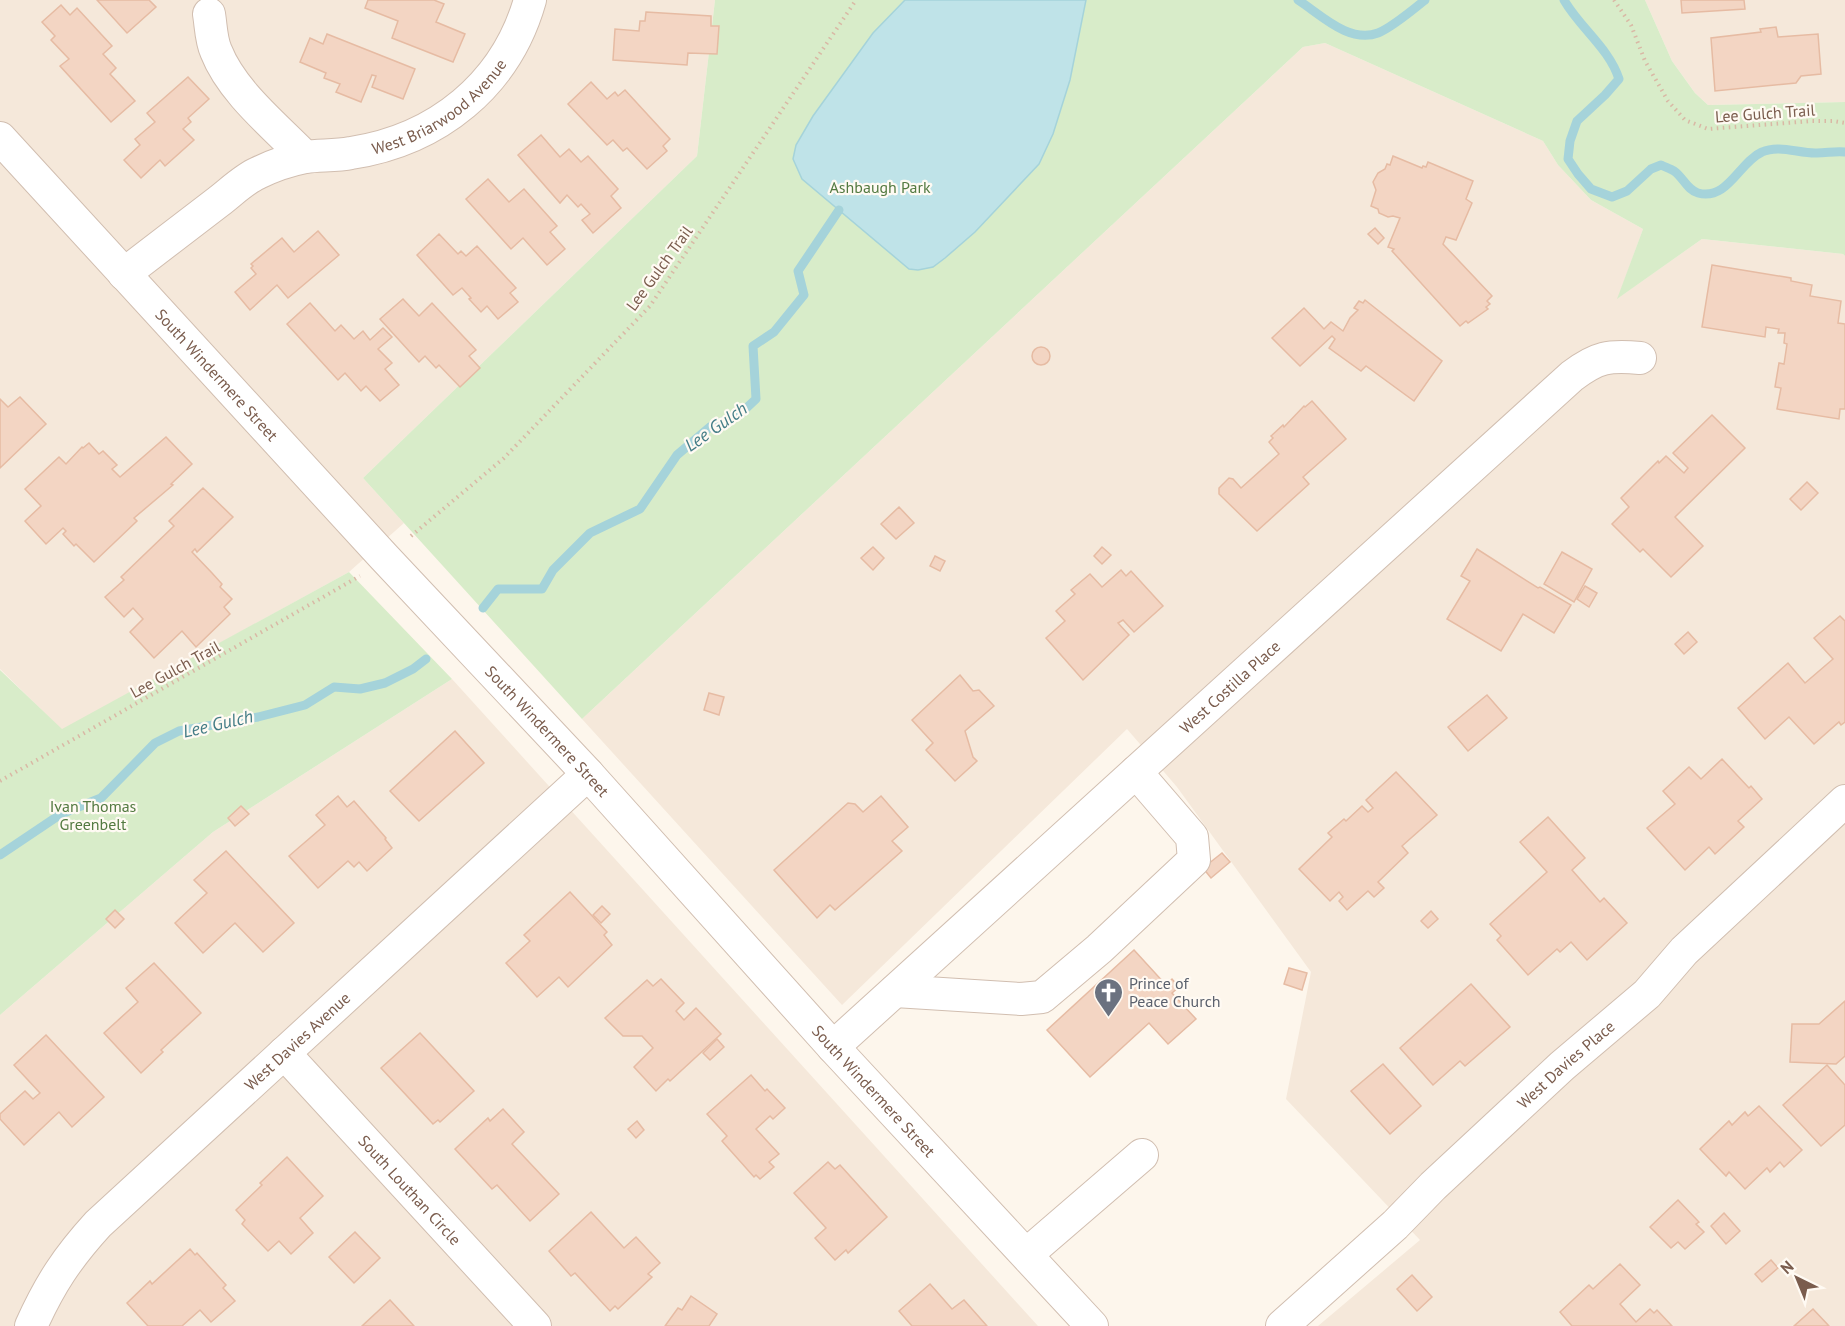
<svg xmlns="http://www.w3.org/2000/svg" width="1845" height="1326" font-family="'PT Sans',sans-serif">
<rect width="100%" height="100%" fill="#fdf6ec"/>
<!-- residential -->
<g fill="#f5e8da">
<polygon points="0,0 715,0 697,156 363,478 404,523 349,572 62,730 0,669"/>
<polygon points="1645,0 1845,0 1845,102 1708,105 1695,93 1672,61"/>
<polygon points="1325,43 1543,141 1558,165 1591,200 1643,229 1618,298 1702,239 1843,254 1845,256 1845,1326 1318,1326 1420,1240 1286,1099 1311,972 1177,787 1127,729 842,1005 582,719 1303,47"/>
<polygon points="452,679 1038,1326 0,1326 0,1015 213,832"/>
</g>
<!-- green -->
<g fill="#d8ecc9">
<polygon points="715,0 1645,0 1672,61 1695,93 1708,105 1845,102 1845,256 1843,254 1702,239 1617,299 1643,229 1591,200 1558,165 1543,141 1325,43 1303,47 582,719 363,478 697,156"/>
<polygon points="349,572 452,679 213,832 0,1015 0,670 62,729"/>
</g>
<!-- water -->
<polygon fill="#bfe3e8" stroke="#a5d3da" stroke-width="1.5" points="905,0 1086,0 1070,80 1053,134 1039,164 975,232 945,258 933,267 918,270 909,269 802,179 793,159 796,145 813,116 873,33"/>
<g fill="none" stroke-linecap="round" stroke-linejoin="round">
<!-- stream -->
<g stroke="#a5d3da" stroke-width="9">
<path d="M1298 0C1320 14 1349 44 1378 33 1391 28 1414 9 1425 0"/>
<path d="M1564 0C1580 28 1609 48 1619 79L1605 95 1577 121 1570 141 1568 159 1578 174 1591 189 1612 197 1627 191 1651 169 1661 165C1665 167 1671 169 1674 171 1683 177 1687 190 1698 193 1728 201 1739 162 1762 152 1779 144 1800 154 1817 153 1827 153 1835 151 1845 152"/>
<polyline points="483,608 498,589 542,589 553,570 590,533 640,509 677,455 710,427 740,414 756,399 753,346 774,332 804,295 798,271 839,210"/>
<polyline points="0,855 61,814 101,798 155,743 179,731 258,717 305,705 334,687 360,689 385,683 413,669 426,659"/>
</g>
</g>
<!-- building -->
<g fill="#f3d5c3" stroke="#e6bba3" stroke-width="1.5">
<polygon points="97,0 149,0 156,7 127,33"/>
<polygon points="368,0 434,0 444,4 436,22 465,34 453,62 392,38 398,21 365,8"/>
<polygon points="1681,0 1744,0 1745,9 1682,13"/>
<polygon points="61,5 70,15 77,8 112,46 103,54 116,68 110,74 135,101 111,122 60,66 69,59 51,40 55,36 42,22"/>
<polygon points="646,12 711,16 711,26 719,26 717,54 688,53 687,65 613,60 615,29 639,31 640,21 645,21"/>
<polygon points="1776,27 1778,37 1818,34 1821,74 1801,76 1796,83 1715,91 1711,38 1761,32 1760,29"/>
<polygon points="327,34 415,69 403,99 372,87 376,76 372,75 361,102 336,92 340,84 324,78 326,73 300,62 310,38 323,44"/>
<polygon points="188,77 209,99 188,118 191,122 183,129 194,140 165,166 160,160 141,178 124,160 140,145 135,139 155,122 147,113"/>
<polygon points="591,82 607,99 615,92 618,96 625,90 670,139 663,146 667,151 647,169 627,148 623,151 613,140 607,145 568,104"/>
<polygon points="541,135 560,157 569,149 581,162 588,156 618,189 611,196 621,208 593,233 582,220 590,214 581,204 578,207 567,195 560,203 518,155"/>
<polygon points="1393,156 1422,168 1423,166 1426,167 1428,162 1473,181 1466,199 1472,203 1456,240 1446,237 1443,244 1492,296 1487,301 1490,304 1486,307 1488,309 1468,323 1466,321 1460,326 1392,251 1394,249 1388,247 1400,218 1393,216 1388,217 1379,213 1378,209 1371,206 1376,190 1373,182 1378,173 1385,169 1387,164 1390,165"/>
<polygon points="488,179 509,202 524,189 557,226 550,232 565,249 547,265 523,238 511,249 466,199"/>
<polygon points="1375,228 1384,238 1378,244 1368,234"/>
<polygon points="318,231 339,255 288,298 277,285 250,310 235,292 256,274 251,268 253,266 251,264 282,238 294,252"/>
<polygon points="439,234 458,254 461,251 466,256 477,246 516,288 510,293 518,302 498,319 487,306 481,312 469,299 471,298 462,288 453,295 417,255"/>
<polygon points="1712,265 1791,278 1791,281 1812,285 1810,296 1841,301 1838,323 1845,324 1845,409 1840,409 1839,419 1777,409 1781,388 1775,387 1779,363 1784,364 1787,344 1784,343 1785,333 1778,333 1779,329 1766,327 1765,337 1702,327"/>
<polygon points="403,299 419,316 432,303 476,350 469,356 480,368 460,387 439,365 436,368 425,356 419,362 380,319"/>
<polygon points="1365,300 1442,361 1414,401 1366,366 1361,371 1329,348 1335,339 1332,336 1300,366 1272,338 1304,308 1324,329 1331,322 1343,331 1350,318 1358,310 1354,308 1359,301 1363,303"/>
<polygon points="310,303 335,331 341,325 354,339 363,331 370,340 383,328 392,337 378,349 392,363 385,369 399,385 380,401 366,386 361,391 345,373 338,380 287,324"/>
<circle cx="1041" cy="356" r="9"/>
<polygon points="20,397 46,424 0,468 0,399 8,407"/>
<polygon points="1312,401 1346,439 1303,477 1309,484 1257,531 1219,494 1219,488 1229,478 1233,479 1241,488 1279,454 1269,442 1273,438 1271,436 1283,425 1284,427 1304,406 1305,407"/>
<polygon points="1712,415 1745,448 1675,517 1703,546 1671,577 1643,549 1640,552 1612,524 1629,507 1621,498 1658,461 1659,463 1666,456 1684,473 1688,468 1673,453"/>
<polygon points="166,437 192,464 171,484 173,485 134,518 137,521 94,562 76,544 74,546 63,534 66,531 63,528 46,544 25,521 41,506 25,489 59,457 66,464 82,447 83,448 89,443 99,454 103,451 117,465 112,469 120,477"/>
<polygon points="1807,482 1818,493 1801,510 1790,499"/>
<polygon points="203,488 233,517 197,552 195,549 192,552 212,573 222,584 220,587 232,599 224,607 230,614 196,647 182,631 154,658 130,632 143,619 133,608 124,617 105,597 124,580 121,577 174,526 169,521"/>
<polygon points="899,507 914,523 896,539 881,524"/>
<polygon points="873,547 884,558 873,570 861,558"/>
<polygon points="1102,547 1111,555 1102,564 1094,556"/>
<polygon points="1477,549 1538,588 1540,587 1571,605 1554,633 1523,614 1501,651 1447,619 1470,581 1461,576"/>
<polygon points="1562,552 1592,569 1574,602 1544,584"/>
<polygon points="935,556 945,561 940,571 930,566"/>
<polygon points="1121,570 1126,576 1131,571 1163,606 1134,632 1123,620 1118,623 1129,635 1083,680 1046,638 1065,621 1056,611 1075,594 1071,590 1090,574 1102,587"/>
<polygon points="1585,586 1597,593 1589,607 1577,599"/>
<polygon points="1840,616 1845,621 1845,722 1841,725 1839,722 1814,744 1789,717 1765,739 1738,708 1788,663 1805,683 1833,659 1814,638"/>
<polygon points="1688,632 1697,642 1684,654 1675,644"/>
<polygon points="960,675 973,691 979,690 994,706 965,731 973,757 977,761 955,781 926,750 933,743 912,720"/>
<polygon points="709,693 724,697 719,715 704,710"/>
<polygon points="1487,695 1507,718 1468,751 1448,727"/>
<polygon points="455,731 484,763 419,821 390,791"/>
<polygon points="1722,759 1749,788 1751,786 1762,799 1738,821 1744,827 1715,854 1709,847 1685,870 1647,828 1675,804 1663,791 1689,767 1701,779"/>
<polygon points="1396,772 1437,815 1402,846 1408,853 1378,882 1384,888 1374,897 1368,891 1347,910 1339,901 1343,897 1339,892 1330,901 1299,869 1332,837 1328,833 1344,819 1346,821 1362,806 1368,812 1373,808 1366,800"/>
<polygon points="338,796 347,807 354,801 386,838 385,839 392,848 367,871 359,862 354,867 348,861 318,888 289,856 325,825 316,815"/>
<polygon points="881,796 908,827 892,841 902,851 835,910 830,905 817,918 774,870 848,803 855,804 863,812"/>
<polygon points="241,806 249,814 235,826 228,818"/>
<polygon points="1548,817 1585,858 1572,870 1600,902 1604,898 1627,923 1587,960 1571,942 1560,952 1557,949 1528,975 1497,940 1501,936 1490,924 1547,872 1520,842"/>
<polygon points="226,851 294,923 263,952 235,923 203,953 175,923 207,893 194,880"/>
<polygon points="1222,853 1230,862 1211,878 1203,868"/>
<polygon points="570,892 607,932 604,935 612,945 568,987 559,977 537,997 506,963 530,941 524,935"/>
<polygon points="602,906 610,914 601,923 593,915"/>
<polygon points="115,910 124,919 115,928 106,919"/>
<polygon points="1431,911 1438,919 1428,928 1421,921"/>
<polygon points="1134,950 1166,985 1172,979 1179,987 1172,993 1196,1019 1168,1044 1149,1023 1090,1077 1047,1030"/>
<polygon points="154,963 201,1013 161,1050 163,1052 141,1073 104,1033 138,1002 126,988"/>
<polygon points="1289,968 1307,973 1302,990 1284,984"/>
<polygon points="661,979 684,1003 676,1011 684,1020 696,1008 721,1034 670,1081 668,1079 656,1091 634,1067 653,1048 642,1036 623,1036 605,1018 647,980 653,986"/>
<polygon points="1471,984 1510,1027 1465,1066 1460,1061 1433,1085 1400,1048"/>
<polygon points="1845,1001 1845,1056 1836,1064 1790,1062 1792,1024 1819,1024"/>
<polygon points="420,1033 474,1091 440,1122 438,1120 433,1124 381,1068"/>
<polygon points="46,1035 104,1097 72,1127 59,1112 24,1145 0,1119 0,1114 25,1091 33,1099 40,1093 14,1065"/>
<polygon points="717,1039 724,1047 710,1060 703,1053"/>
<polygon points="1383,1064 1421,1106 1390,1134 1351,1091"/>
<polygon points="1827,1065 1845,1085 1845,1125 1821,1146 1783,1105"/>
<polygon points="751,1075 765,1091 767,1089 785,1108 773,1119 770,1116 756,1129 779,1154 769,1162 774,1167 760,1179 756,1175 754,1177 722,1141 727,1136 707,1114"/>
<polygon points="1759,1106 1802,1150 1784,1167 1780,1162 1770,1172 1767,1168 1745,1189 1729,1172 1726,1176 1700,1149 1729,1121 1732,1125 1745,1112 1748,1116"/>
<polygon points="503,1109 524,1132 512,1144 559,1194 530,1221 497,1185 492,1189 455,1149 488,1118 490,1121"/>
<polygon points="637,1121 644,1130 636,1138 628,1129"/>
<polygon points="287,1157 323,1196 300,1218 313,1233 291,1254 279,1241 268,1251 242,1224 245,1220 236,1210 262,1185 260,1183"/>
<polygon points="828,1162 835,1169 840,1165 887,1217 848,1253 846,1250 835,1260 815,1238 826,1228 794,1193"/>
<polygon points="1678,1200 1699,1222 1696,1224 1704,1232 1685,1249 1678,1242 1671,1248 1650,1227"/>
<polygon points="591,1212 624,1248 636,1237 660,1263 648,1274 652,1277 618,1309 615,1306 610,1311 575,1273 571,1276 549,1251"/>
<polygon points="1724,1213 1740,1231 1726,1244 1711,1226"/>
<polygon points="355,1232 380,1258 354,1283 329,1257"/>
<polygon points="190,1249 195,1255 197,1253 226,1285 223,1288 235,1301 211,1322 200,1310 182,1326 148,1326 127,1303 150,1281 152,1284"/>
<polygon points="1771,1260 1778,1268 1762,1282 1755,1274"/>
<polygon points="1620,1264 1640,1285 1620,1304 1636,1322 1650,1309 1654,1313 1657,1310 1672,1326 1572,1326 1560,1312 1589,1285 1593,1289"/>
<polygon points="1412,1275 1432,1297 1417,1311 1397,1289"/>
<polygon points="930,1284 952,1309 964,1300 987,1326 912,1326 899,1311"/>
<polygon points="691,1296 717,1314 709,1326 665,1326 678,1308 682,1310"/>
<polygon points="390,1300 414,1326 362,1326"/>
<polygon points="1813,1309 1829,1326 1794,1326"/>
</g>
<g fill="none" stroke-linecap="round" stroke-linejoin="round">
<defs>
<g id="minor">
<path d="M209 14C211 26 211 40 216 51 232 92 275 126 305 157"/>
<path id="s1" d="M0 138 384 557 588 774 833 1047 1092 1326"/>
<path id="s2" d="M124 274C155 250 187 226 218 202 230 193 244 179 258 173 272 166 290 160 305 157 320 155 336 156 351 153 437 140 506 85 530 0"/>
<polyline points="895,991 1021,999 1042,997 1099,949 1194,860 1192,837 1136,772"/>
<path id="s3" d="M833 1047 1572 376C1597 357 1609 355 1640 358"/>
<path id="s4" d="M284 1053 535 1326"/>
<polyline points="1027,1254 1142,1155"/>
<path id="s5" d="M31 1326C50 1284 67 1258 98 1224L588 774"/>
<path id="s6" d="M1282 1326 1395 1225 1433 1186 1562 1066 1647 994 1684 951 1845 801"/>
</g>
</defs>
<!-- minor casing -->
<use href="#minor" stroke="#d1beb0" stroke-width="34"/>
<!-- path -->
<g stroke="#d9b8a5" stroke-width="4" stroke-dasharray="1.5 4.5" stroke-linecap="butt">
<polyline points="1614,0 1631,25 1645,61 1668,101 1685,120 1708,129 1812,121 1833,121 1845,123"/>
<polyline points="411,536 504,458 650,306 856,0"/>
<polyline points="0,781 360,576"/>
</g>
<!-- minor -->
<use href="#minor" stroke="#fff" stroke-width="32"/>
</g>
<!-- icons -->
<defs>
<symbol id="church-pin" viewBox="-11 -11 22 30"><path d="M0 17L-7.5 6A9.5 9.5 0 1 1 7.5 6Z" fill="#6b7280" stroke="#fffaf3"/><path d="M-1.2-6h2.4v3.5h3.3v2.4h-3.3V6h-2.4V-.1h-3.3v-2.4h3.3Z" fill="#fff"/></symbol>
</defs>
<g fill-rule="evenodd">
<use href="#church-pin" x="1092" y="976" width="33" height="45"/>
</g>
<g text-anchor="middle" stroke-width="4.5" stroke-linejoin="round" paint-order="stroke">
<!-- street labels -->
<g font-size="16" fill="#7a5c4d" stroke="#fffaf3">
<text dy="6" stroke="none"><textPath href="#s2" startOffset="366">West Briarwood Avenue</textPath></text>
<text transform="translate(1765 113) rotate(-4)" y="6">Lee Gulch Trail</text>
<text transform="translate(659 268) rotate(-54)" y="6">Lee Gulch Trail</text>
<text dy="6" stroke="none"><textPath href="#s1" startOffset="321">South Windermere Street</textPath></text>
<text transform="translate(175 669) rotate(-29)" y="6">Lee Gulch Trail</text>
<text dy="6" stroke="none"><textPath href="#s3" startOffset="536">West Costilla Place</textPath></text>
<text dy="6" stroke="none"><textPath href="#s1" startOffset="807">South Windermere Street</textPath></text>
<text dy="6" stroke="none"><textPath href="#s5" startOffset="393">West Davies Avenue</textPath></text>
<text dy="6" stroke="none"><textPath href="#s6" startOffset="386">West Davies Place</textPath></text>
<text dy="6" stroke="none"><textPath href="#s1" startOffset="1293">South Windermere Street</textPath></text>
<text dy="6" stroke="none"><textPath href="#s4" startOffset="186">South Louthan Circle</textPath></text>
</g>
<!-- park labels -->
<g font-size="16" fill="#537a41" stroke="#fffaf3">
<text x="880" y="193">Ashbaugh Park</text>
<text x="93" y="812">Ivan Thomas<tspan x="93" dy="18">Greenbelt</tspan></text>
</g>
<!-- worship labels -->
<g font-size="16" fill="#5b616d" stroke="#fffaf3" text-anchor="start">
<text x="1129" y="989">Prince of<tspan x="1129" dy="18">Peace Church</tspan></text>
</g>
<!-- water labels -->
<g font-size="18" font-style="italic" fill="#437c86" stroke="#fffaf3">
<text transform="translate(716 427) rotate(-35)" y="6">Lee Gulch</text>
<text transform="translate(218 724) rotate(-13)" y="6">Lee Gulch</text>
</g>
</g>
<!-- north arrow -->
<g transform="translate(1797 1278) rotate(317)" stroke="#fffaf3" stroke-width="4.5" paint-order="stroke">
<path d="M0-4.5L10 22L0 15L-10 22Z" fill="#7a5c4d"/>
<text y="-9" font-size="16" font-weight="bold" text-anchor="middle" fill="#7a5c4d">N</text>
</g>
</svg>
